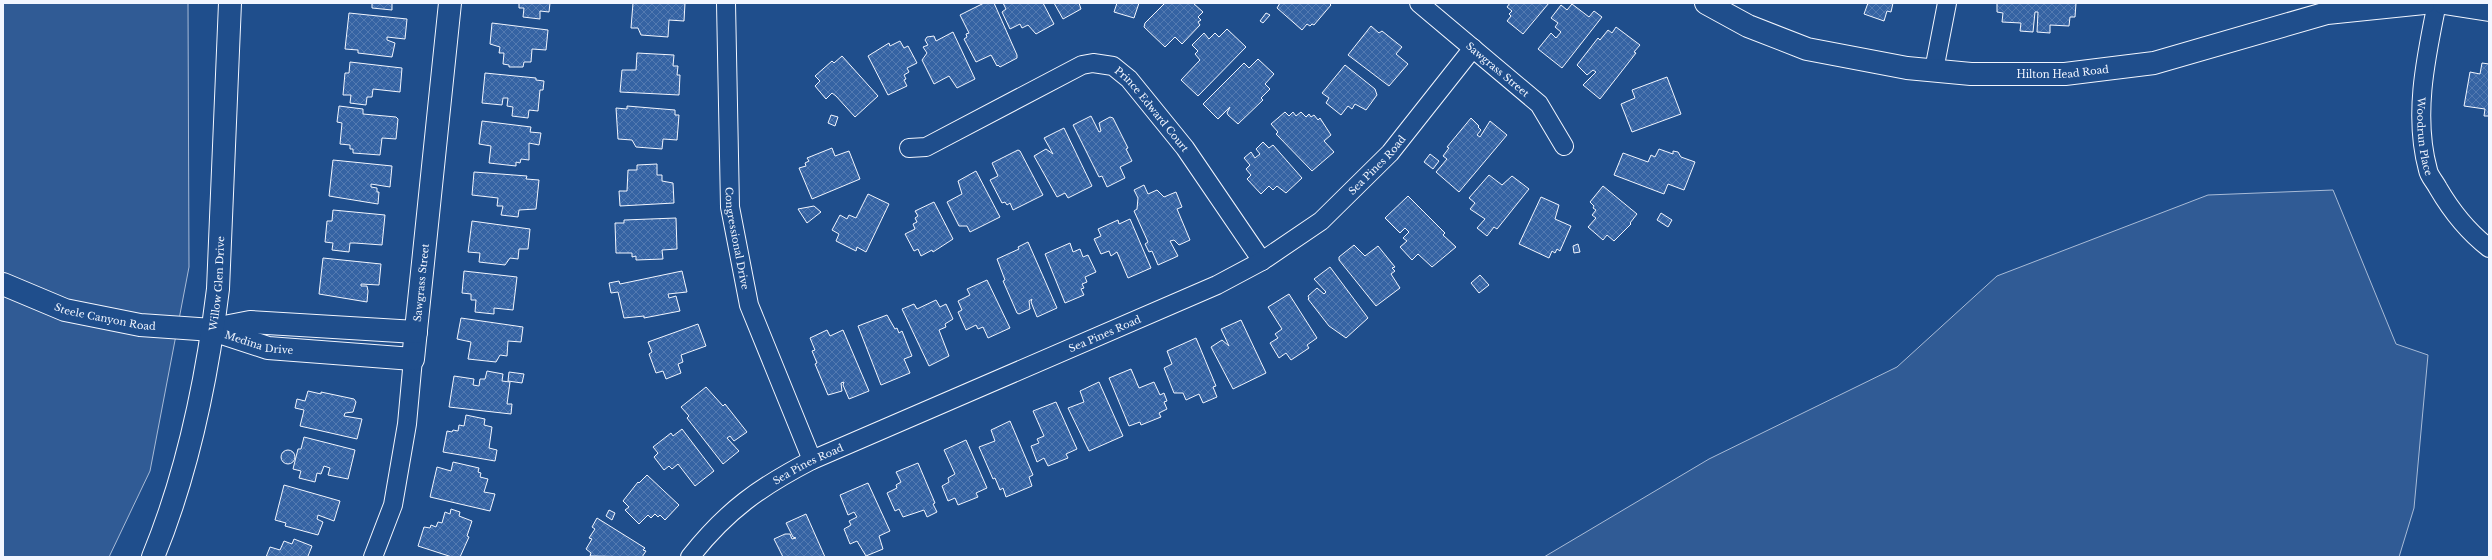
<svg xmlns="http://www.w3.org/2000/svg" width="2492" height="560" font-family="'Libre Baskerville',serif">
<defs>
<pattern id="building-cross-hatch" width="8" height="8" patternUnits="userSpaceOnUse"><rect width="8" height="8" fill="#3563a3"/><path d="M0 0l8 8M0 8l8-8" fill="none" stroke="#537ab1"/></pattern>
</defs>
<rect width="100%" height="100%" fill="#1f4e8c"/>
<!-- built -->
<g fill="#305b95" stroke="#a8bbd7">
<polygon points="3,3 188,3 189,267 150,471 109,557 3,557"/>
<polygon points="2333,190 2396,344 2428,355 2414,508 2399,557 1544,557 1709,459 1897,367 1997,276 2208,195"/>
</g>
<!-- building -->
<g fill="url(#building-cross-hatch)" stroke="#f2f6ff">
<polygon points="372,3 392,3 392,10 372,8"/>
<polygon points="519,3 550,3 549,12 540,11 540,19 523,17 524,8 519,8"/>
<polygon points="633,3 685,3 684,21 669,20 668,37 641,35 638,28 631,28"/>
<polygon points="984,3 994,3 1017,55 1017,58 1000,67 998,65 997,66 991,55 976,62 964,39 967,37 966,34 969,33 960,15"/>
<polygon points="1003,3 1043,3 1054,24 1036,34 1028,25 1022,28 1020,24 1010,29 1002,12 1006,9"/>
<polygon points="1054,3 1079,3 1081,9 1063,19"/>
<polygon points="1117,3 1139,3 1134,18 1114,12"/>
<polygon points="1165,3 1193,3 1203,12 1198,17 1201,20 1198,22 1200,25 1182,44 1175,37 1165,47 1144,27 1145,23"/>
<polygon points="1280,3 1329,3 1331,5 1314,25 1312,24 1310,26 1307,24 1302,30 1277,8"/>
<polygon points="1510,3 1549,3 1523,34 1507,21 1511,16 1509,14 1512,11 1507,7"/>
<polygon points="1868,3 1893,3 1891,12 1887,11 1884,21 1864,14"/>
<polygon points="1997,3 2076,3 2075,17 2070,17 2069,26 2050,25 2050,33 2037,32 2038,12 2035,12 2033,32 2020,31 2021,23 2002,22 2003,13 1997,12"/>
<polygon points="1572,4 1589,17 1594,11 1602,17 1562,68 1538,49 1551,33 1556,38 1561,32 1555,27 1558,23 1551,18 1561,5 1567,10"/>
<polygon points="349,13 407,19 405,39 387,37 387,40 395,43 392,57 358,53 358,50 345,49"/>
<polygon points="1266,13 1270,15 1263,23 1260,21"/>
<polygon points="492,23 548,30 546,50 532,49 531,62 524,62 523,67 509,67 509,65 503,64 504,53 499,53 500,47 490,44"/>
<polygon points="1371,26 1379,33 1382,31 1402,47 1396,54 1408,64 1389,86 1348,55"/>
<polygon points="1616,27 1640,45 1634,52 1636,53 1600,99 1583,85 1596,72 1593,70 1587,75 1577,65 1598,38 1600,40 1608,30 1612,33"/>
<polygon points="1227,29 1246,47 1198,96 1181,80 1200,60 1195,54 1198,51 1192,45 1204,33 1209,39 1215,33 1219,37"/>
<polygon points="953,32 975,79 957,88 949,76 934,84 922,60 927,53 923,47 928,45 925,40 927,37 934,36 936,41"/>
<polygon points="900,41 904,48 908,46 917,63 907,68 909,72 904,75 906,79 904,80 907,86 888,95 868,56 889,43 890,46"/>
<polygon points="637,53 674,55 673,66 678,66 677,75 680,75 679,95 620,92 622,70 636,70"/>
<polygon points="842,56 878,96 855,117 836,96 832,93 826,99 815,86 820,81 815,76 832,61 834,63"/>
<polygon points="1258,59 1274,74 1265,84 1270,89 1261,98 1263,100 1238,124 1228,115 1227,113 1230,107 1218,119 1203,104 1244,63 1249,68"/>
<polygon points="350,62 402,68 400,92 373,89 372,97 367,97 366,105 350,103 351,95 343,95 345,73 349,73"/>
<polygon points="2482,63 2489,64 2489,116 2484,116 2485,109 2464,106 2470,72 2480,74"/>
<polygon points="1345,65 1375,89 1377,95 1366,110 1355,104 1352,109 1348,106 1341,115 1326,103 1329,98 1322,93"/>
<polygon points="485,73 536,78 536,80 544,81 543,90 540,90 538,111 529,110 528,118 512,116 513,107 507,106 508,98 503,98 502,105 482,103"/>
<polygon points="1667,77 1681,114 1632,132 1621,104 1635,98 1632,90"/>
<polygon points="339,106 363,109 363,114 396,117 398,119 396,139 382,138 380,155 353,153 353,149 350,149 350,145 340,144 342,123 337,122"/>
<polygon points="627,106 675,110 675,115 679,115 677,140 663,139 662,149 636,147 632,140 618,139 616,108 627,109"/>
<polygon points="1285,112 1289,116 1293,112 1296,116 1301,112 1306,117 1309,114 1311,117 1314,115 1318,120 1320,118 1331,135 1324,141 1334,152 1312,171 1276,134 1278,132 1271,124"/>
<polygon points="831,115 838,117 835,126 828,123"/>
<polygon points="1091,116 1099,132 1101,131 1099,123 1110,117 1113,118 1128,148 1126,149 1132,161 1120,167 1125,178 1107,187 1102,176 1099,177 1073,125"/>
<polygon points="1471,118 1479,126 1478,127 1481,130 1477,135 1480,137 1490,121 1507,135 1459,192 1436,172 1447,159 1443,156 1449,148 1447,147"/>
<polygon points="482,121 531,127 530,132 541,133 539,145 529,143 529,160 521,159 520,163 516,162 516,166 489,163 491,146 479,144"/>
<polygon points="1064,128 1092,186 1068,198 1065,193 1057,197 1034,156 1046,149 1053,154 1044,138"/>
<polygon points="1263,142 1269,148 1273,145 1302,178 1286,193 1277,186 1273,190 1269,186 1261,194 1247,179 1251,175 1246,169 1250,165 1244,158 1251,152 1255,158 1260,154 1256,149"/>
<polygon points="832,148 835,156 849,151 860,179 812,199 799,168 806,166 805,163 809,161 807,158"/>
<polygon points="1659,149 1673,154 1673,151 1678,152 1681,157 1695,162 1684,190 1668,184 1664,194 1614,175 1623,153 1648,162 1651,155 1655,157"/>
<polygon points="1018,150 1020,151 1043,195 1013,210 1010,203 1007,205 1005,202 1002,203 990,180 998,176 992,163"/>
<polygon points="1430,154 1439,161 1433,169 1424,162"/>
<polygon points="333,160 392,166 390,187 371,184 371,187 377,188 377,192 379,192 378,204 329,196"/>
<polygon points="657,164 657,175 662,175 662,181 673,183 674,203 620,206 619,191 627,191 628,170 637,170 637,165"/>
<polygon points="976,171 1000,217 970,232 967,226 959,226 947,202 962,194 958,181"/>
<polygon points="474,172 527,176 526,179 539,180 536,209 519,210 518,217 501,215 503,206 497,206 498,198 472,195"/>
<polygon points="1489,175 1502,185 1512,176 1529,189 1497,229 1494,227 1487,236 1477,228 1485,219 1470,209 1475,203 1469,198"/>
<polygon points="1144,185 1148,194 1157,190 1164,197 1176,192 1182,207 1177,209 1190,240 1179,245 1174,240 1170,241 1178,256 1158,265 1152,251 1149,252 1145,244 1148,242 1134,211 1137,209 1138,198 1134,190"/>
<polygon points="1603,186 1637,214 1630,223 1631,224 1614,241 1607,235 1603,240 1588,227 1596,218 1592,215 1596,210 1593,208 1594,206 1590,202"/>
<polygon points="868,194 889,204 866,252 857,247 856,251 836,241 839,234 832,230 840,215 847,219 849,215 856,218"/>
<polygon points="1408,196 1445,233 1443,235 1456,247 1432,267 1418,254 1412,260 1400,247 1407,241 1403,238 1409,232 1405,228 1400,233 1385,218"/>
<polygon points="1541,197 1559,205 1555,219 1571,226 1560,251 1557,249 1555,253 1552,251 1549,258 1519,244"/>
<polygon points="934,202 953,239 933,252 932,250 921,256 918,249 914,251 905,234 915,229 913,224 917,222 915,218 918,216 915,211"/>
<polygon points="814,206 821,212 807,223 798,209"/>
<polygon points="333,210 385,215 382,245 355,243 350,243 349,252 332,250 333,243 325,242 327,221 332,221"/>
<polygon points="1661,213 1672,220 1668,227 1657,220"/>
<polygon points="676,218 677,249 662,250 663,259 636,260 636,256 632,257 632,253 616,253 615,223 624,223 624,220"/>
<polygon points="1130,219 1151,268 1128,278 1117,252 1111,256 1109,251 1101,254 1094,239 1101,236 1098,229 1118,220 1119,224"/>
<polygon points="472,221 530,229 528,249 519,249 518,259 510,258 505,265 479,262 480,253 468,252"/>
<polygon points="1028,242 1057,308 1037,317 1031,302 1032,299 1029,301 1030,309 1019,314 1017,313 1003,281 1005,280 997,259 1019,249 1018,247"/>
<polygon points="1070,243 1073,252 1080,249 1083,257 1088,255 1096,272 1085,277 1087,282 1082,284 1084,288 1081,289 1084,295 1065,303 1045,254"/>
<polygon points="1578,244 1580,252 1574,253 1573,246"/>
<polygon points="1354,245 1365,256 1378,246 1395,267 1392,268 1395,271 1391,274 1400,288 1376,306 1339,260 1339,257"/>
<polygon points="323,258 381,264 379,285 361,284 361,286 367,286 368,291 367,302 319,294"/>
<polygon points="1330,267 1368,318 1346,338 1329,326 1308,299 1309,298 1308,296 1317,288 1324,294 1326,292 1314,279"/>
<polygon points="464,271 517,277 513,310 494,308 494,314 475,312 476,300 471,300 471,294 462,293"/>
<polygon points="682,271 687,292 668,294 669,298 676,296 680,311 644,318 644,316 624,318 618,292 611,293 609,283 619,281 620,284"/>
<polygon points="1480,275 1489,285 1479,293 1471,283"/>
<polygon points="987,280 1010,328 988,338 983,327 978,329 976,325 966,330 958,312 962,310 958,301 970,295 967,289"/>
<polygon points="1289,294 1317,338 1307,345 1309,348 1291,360 1286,353 1279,358 1270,343 1278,338 1275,334 1282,329 1268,307"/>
<polygon points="936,300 940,307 946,304 953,319 945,324 946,327 939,330 949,356 929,366 902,309 914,304 917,309"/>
<polygon points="887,315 895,329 897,328 899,333 902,331 912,356 904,359 910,373 881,385 858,326"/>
<polygon points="461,318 523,327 521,342 508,341 507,356 500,355 496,362 468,359 471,342 457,339"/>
<polygon points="1241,320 1266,373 1233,389 1211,347 1222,340 1229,346 1221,329"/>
<polygon points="698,324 706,346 681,355 683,362 678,364 681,373 666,379 663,371 656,373 649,354 652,352 648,342"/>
<polygon points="827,330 830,336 843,330 869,391 849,399 843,385 844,382 841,383 842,391 828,395 815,364 817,363 812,351 815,350 810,338"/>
<polygon points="1196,338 1216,386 1213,387 1217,397 1203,403 1199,394 1186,400 1183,393 1174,393 1164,368 1172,364 1167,351"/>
<polygon points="1131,369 1139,388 1154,382 1160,395 1164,393 1167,401 1164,402 1167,409 1159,413 1161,417 1141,425 1140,422 1129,426 1109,378"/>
<polygon points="487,371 503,374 502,381 510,382 507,404 512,404 511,414 449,407 454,376 474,379 473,385 479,386 480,379 485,379"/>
<polygon points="509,372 524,374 522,383 508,381"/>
<polygon points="1099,382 1123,436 1089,451 1068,408 1084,402 1080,391"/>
<polygon points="706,387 723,406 725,404 747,432 734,441 730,436 727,438 739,451 723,464 687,418 689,416 681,407"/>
<polygon points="308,391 321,394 321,392 354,399 356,402 353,412 345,413 344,416 362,419 357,439 300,426 304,410 295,408 297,399 305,401"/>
<polygon points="1056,402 1077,449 1066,454 1068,458 1048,466 1044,458 1037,462 1031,446 1039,443 1037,439 1044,436 1033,411"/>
<polygon points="466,415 485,419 484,425 492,427 489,448 497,450 495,461 443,452 447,431 452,432 453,430 458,431 459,425 464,426"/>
<polygon points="1010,421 1033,475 1029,477 1032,486 1006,497 1003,488 1000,490 995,478 993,479 979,447 995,441 991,430"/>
<polygon points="682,429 714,471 695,486 678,464 672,469 669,466 664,470 654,457 658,453 653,447 671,433 673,436"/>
<polygon points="304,437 355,450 348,479 328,475 330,468 324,466 321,474 317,473 315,482 299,478 301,471 293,469 298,449 301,449"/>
<polygon points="966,440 987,488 976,493 978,497 958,505 955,498 948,501 942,486 949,482 948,478 955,474 944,450"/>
<circle cx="288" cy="457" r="7"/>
<polygon points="453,462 479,468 478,472 481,473 480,477 488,479 484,492 495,494 490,511 430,497 437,467 451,471"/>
<polygon points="918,463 935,503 933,504 937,512 927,517 924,510 903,517 899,509 895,511 887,493 897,488 896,485 901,482 896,472"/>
<polygon points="647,475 679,505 665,520 660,515 658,517 655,514 651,518 648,515 639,524 625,510 629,507 623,501 638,482 639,483"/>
<polygon points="868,483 890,531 879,536 883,549 866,556 857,541 850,544 844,529 851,525 849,521 857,517 854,512 848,515 840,495"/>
<polygon points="284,485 340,501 334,521 318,515 317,519 323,522 318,535 285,526 286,523 275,520"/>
<polygon points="451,509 460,512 459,516 472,521 467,536 469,537 460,557 452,557 418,546 424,527 430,528 431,525 436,527 438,522 442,523 445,512 450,514"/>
<polygon points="609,510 615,513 612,520 606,516"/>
<polygon points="806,514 825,557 783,557 774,539 785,534 790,534 792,539 796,538 793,537 786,523"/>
<polygon points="597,518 645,548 643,550 646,551 642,557 590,556 591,553 586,549 592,539 589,538 595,529 592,527"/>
<polygon points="294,539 312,546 308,556 310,557 266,557 270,547 280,550 284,541 292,544"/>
</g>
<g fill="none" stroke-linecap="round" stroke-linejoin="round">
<defs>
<g id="street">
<path id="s1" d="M726 3 730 207 749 305 812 460"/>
<path id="s2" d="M1419 3 1539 104 1564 146"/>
<path id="s3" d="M2437 3C2426 57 2413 115 2428 170 2429 176 2435 182 2438 188 2452 212 2467 231 2489 248"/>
<polyline points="1934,70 1947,3"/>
<path id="s4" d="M909 148 926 147 1082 65 1093 63 1113 66 1129 79 1185 148 1262 261"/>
<polyline points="373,557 393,505 407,424 413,359"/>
<path id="s5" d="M690 557C727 510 760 487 812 460L1217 285 1262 261 1321 221 1390 153 1473 48"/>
</g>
<g id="secondary">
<path id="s6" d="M1706 3 1748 26 1807 49 1907 68 1971 74H2065L2154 63 2327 13 2424 3"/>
<polyline points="2444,3 2489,10"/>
<path id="s7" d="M3 284 65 310 140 325 213 330 268 348 413 359 450 3"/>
<polyline points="214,329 250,322 416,332"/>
<path id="s8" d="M153 557C188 472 207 379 218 289L230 3"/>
</g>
</defs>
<!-- street casing -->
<use href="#street" stroke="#f2f6ff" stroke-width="20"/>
<!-- secondary casing -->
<use href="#secondary" stroke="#f2f6ff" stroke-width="24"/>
<!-- street -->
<use href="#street" stroke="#1f4e8c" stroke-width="18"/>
<!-- secondary -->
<use href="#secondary" stroke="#1f4e8c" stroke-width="22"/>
</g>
<g text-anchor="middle" stroke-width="3" stroke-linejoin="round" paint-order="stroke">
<!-- street labels -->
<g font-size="10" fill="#f2f6ff" stroke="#1f4e8c">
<text dy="4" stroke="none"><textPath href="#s2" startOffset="103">Sawgrass Street</textPath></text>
<text dy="4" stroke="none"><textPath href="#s6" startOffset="369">Hilton Head Road</textPath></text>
<text dy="4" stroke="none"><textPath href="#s4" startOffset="283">Prince Edward Court</textPath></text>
<text dy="4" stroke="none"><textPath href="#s3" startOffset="135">Woodrun Place</textPath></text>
<text dy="4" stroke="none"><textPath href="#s5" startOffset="800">Sea Pines Road</textPath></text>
<text dy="4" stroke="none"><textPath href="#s1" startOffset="236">Congressional Drive</textPath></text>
<text dy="4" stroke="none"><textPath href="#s7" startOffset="497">Sawgrass Street</textPath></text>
<text dy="4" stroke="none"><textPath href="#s8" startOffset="282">Willow Glen Drive</textPath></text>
<text dy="4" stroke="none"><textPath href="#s7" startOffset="108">Steele Canyon Road</textPath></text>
<text dy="4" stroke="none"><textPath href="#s5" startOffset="476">Sea Pines Road</textPath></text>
<text dy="4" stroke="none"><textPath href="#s7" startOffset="265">Medina Drive</textPath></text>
<text dy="4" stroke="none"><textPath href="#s5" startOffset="152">Sea Pines Road</textPath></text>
</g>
</g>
<!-- border -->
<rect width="2492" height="560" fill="none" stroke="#f2f6ff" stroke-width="8"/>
</svg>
